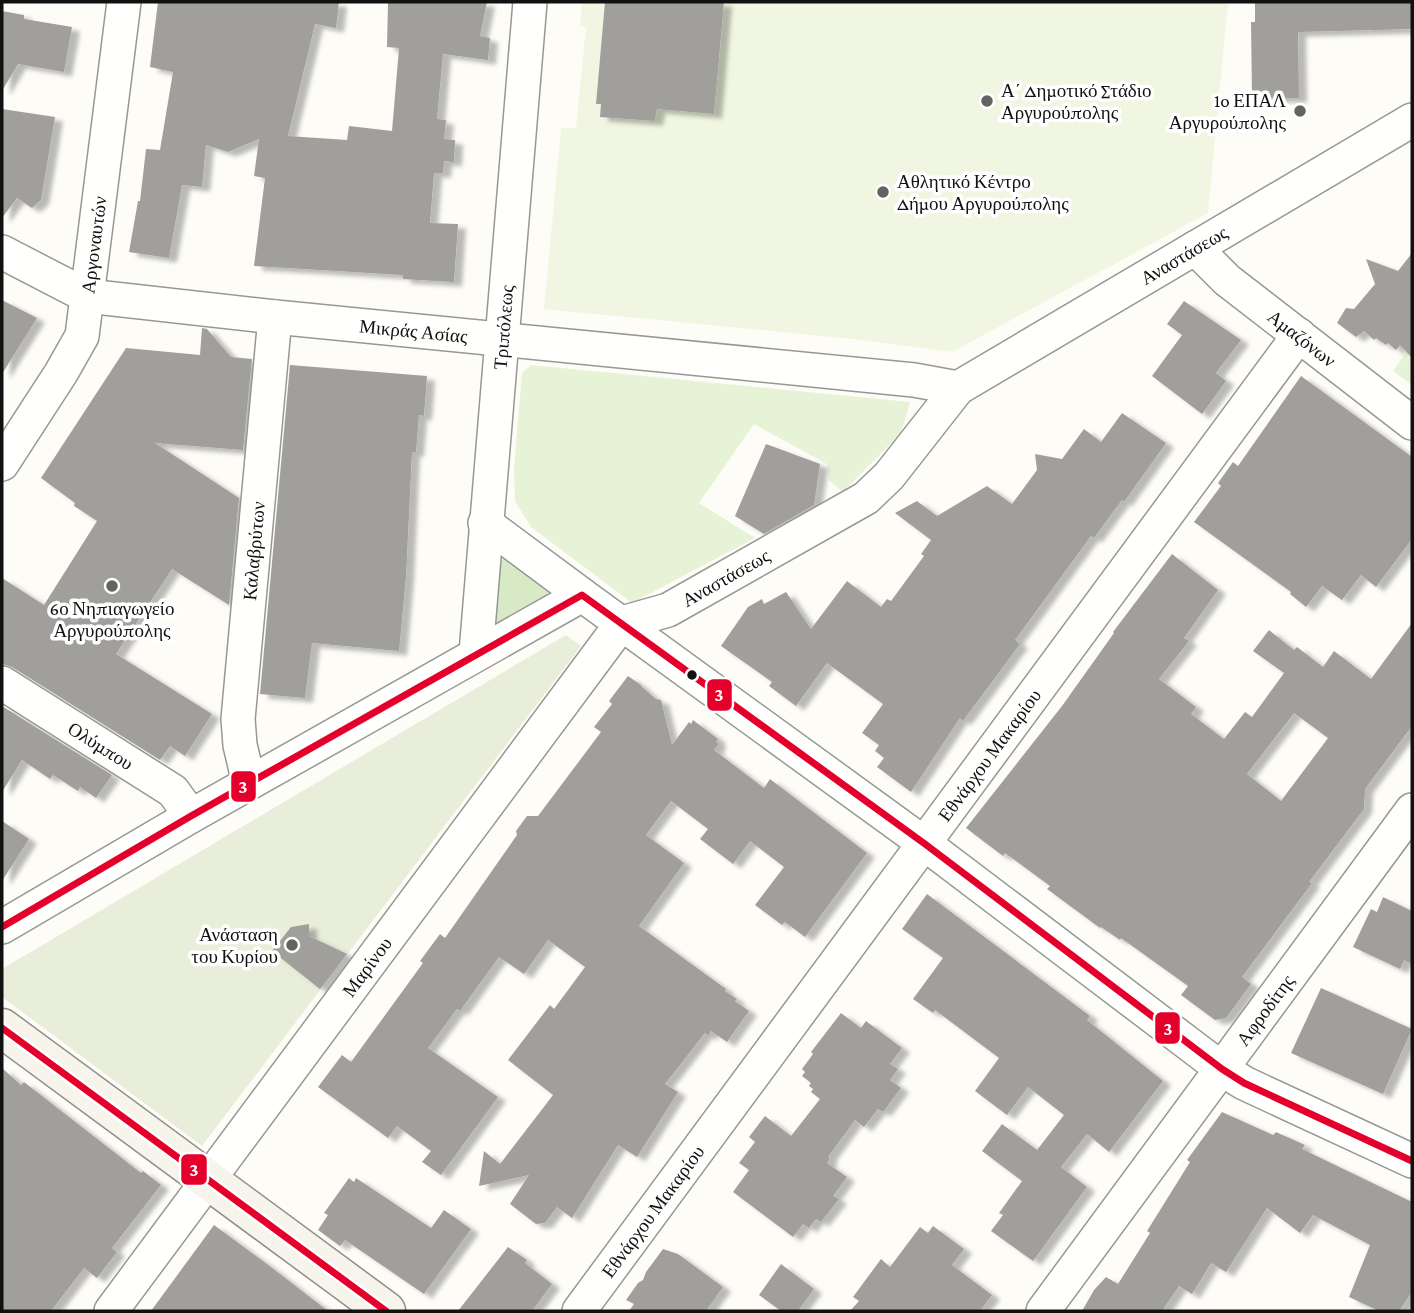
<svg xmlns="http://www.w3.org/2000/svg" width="1414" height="1313" font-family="'Crimson Pro',serif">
<defs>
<filter id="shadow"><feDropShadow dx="8" dy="4.5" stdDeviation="2" flood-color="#0004"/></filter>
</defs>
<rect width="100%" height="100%" fill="#fdfcf7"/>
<!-- green -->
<g fill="#e7f3d7">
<polygon points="1412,344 1412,385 1393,371"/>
<polygon points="531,365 910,402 901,433 843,492 829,480 827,464 754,424 699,503 755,538 632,603 531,527 515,501 514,469 522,373"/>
</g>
<!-- forest -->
<polygon fill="#d8eac5" points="503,559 548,592 547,595 498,623 495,622 501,561"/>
<!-- cemetery -->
<polygon fill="#e9eedb" points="566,635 581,646 202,1146 2,997 2,969"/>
<!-- pitch -->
<polygon fill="#f0f6e1" points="582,2 1228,2 1208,213 952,352 854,339 544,309 561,128 576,128 586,27 580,26"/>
<!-- building -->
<g fill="#a19f9c" fill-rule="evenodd" filter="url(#shadow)">
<polygon points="158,2 339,2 336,28 315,24 288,136 347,140 349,126 392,131 399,48 387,47 388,2 487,2 480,36 490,38 488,60 443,54 437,119 446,120 444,139 455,140 454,162 444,161 443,173 434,173 430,223 458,224 454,282 403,279 403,275 254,266 265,178 254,176 259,139 228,152 206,145 202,187 182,185 169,258 129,252 138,201 140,201 146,149 160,150 173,72 150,67"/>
<polygon points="605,2 724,2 714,114 657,109 655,121 600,117 601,104 596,104"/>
<polygon points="1255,2 1412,2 1412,29 1298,32 1299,98 1252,98 1251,22 1255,22"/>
<polygon points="2,11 24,15 24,19 72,27 64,72 18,64 2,91"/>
<polygon points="2,109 55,117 41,200 32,208 17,198 2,218"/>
<polygon points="1412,253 1412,358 1400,345 1396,350 1388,343 1386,345 1376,338 1374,340 1364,331 1356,337 1337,323 1346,308 1354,309 1375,284 1366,259 1398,271"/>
<polygon points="2,300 37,318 2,374"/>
<polygon points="1184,301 1241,340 1216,373 1226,381 1202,414 1152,376 1182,335 1167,324"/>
<polygon points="202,328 207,329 231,357 252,359 243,450 155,443 239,498 229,605 172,569 116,654 212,714 185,756 170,746 160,760 12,667 2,664 2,578 44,605 97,521 74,506 75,503 41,478 126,348 200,355"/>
<polygon points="290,365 427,376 424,416 419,415 416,452 412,452 406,577 399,651 312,643 305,698 260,694"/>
<polygon points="1301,376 1412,457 1412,539 1376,587 1361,575 1342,600 1322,586 1306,607 1290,594 1291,592 1194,522 1221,486 1218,483 1233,462 1238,466"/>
<polygon points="1122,413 1166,443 1124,502 1122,500 1094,538 1091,536 1015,640 1020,644 963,721 960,718 911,792 877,767 884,758 875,751 879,745 862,733 883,704 827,663 796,706 769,686 772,682 721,646 748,607 762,599 764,604 786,592 811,629 847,581 881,607 887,599 891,601 924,556 921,554 931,540 895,513 917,501 937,516 987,486 1012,504 1037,470 1035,454 1062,459 1084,429 1101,442"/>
<polygon points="766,444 820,464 814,505 764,534 735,516"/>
<path d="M1172 554 1218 590 1184 638 1189 641 1159 679 1196 707 1191 714 1224 739 1245 712 1252 717 1284 673 1253 651 1269 630 1294 650 1297 647 1323 667 1334 651 1371 679 1412 623V726L1365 789 1364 809 1309 882 1312 883 1242 977 1251 984 1226 1018 1215 1020 1181 995 1188 986 1121 938 1120 940 1101 927 1100 928 1047 889 1050 886 1005 853 1003 856 966 828 1062 706 1114 633 1113 632ZM1294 713 1328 738 1281 801 1247 774Z"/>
<polygon points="628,676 641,685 642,687 656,699 661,700 672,745 689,722 691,724 693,720 718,739 716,742 719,744 714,750 764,788 770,779 867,853 805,937 785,922 782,925 755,905 784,867 750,841 733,864 700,839 708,829 671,801 646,835 684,863 639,926 726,989 725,991 737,999 735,1001 749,1011 727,1042 711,1031 708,1036 705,1033 665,1084 678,1092 637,1157 618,1145 572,1218 557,1207 545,1223 536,1224 510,1204 529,1175 479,1186 484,1151 500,1164 553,1095 508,1060 550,1005 554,1009 585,967 548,940 524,974 499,957 460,1011 457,1009 428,1048 498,1097 441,1175 422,1162 431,1151 397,1126 388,1138 318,1087 342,1055 351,1062 423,963 420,961 440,934 445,938 517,835 516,831 527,816 538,816 601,732 594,727 612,704 609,701"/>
<polygon points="2,706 112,775 96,798 80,787 78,791 53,775 50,779 22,760 2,792"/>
<polygon points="2,821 29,839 2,881"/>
<polygon points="927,894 1090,1016 1087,1020 1163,1081 1109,1152 1087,1134 1061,1167 1087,1187 1033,1261 991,1231 1003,1215 999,1213 1022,1181 982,1151 1002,1124 1037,1150 1064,1115 1028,1087 1007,1115 975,1091 999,1058 935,1010 933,1013 913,999 943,958 902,929"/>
<polygon points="1383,897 1412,911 1412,964 1404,960 1400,969 1353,947 1371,909 1377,912"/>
<polygon points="309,924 309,936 347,954 320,989 272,951 291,927"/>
<polygon points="1321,988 1412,1029 1383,1094 1291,1053"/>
<polygon points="841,1013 861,1028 866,1021 902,1048 890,1064 898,1069 890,1080 901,1088 883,1112 878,1109 864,1127 855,1120 828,1157 830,1158 827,1163 847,1177 833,1196 839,1199 821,1222 816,1219 809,1228 803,1224 793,1237 733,1192 749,1170 739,1163 755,1142 749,1137 765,1116 791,1136 820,1099 811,1092 813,1089 809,1086 811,1083 802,1076 805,1072 802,1069 813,1054 811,1052"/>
<polygon points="2,1068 21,1085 24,1082 141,1173 143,1171 161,1185 112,1248 117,1252 97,1278 84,1268 51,1311 2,1311"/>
<polygon points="1222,1112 1273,1135 1276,1132 1305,1145 1302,1149 1412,1202 1412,1292 1399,1311 1379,1311 1349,1297 1370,1245 1313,1215 1300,1233 1267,1208 1226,1272 1211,1263 1192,1294 1179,1286 1162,1311 1082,1311 1094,1290 1106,1277 1118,1284 1150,1233 1147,1231 1190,1162 1187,1160"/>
<polygon points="349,1178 354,1182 356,1178 431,1228 444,1210 471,1229 424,1294 345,1240 340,1246 318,1230 328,1215 324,1213"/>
<polygon points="214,1225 267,1264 328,1311 151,1311"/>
<polygon points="933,1226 964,1249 952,1265 992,1295 980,1311 850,1311 859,1301 853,1297 881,1259 890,1267 920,1227 928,1233"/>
<polygon points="508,1247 527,1260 525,1263 552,1284 532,1311 458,1311"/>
<polygon points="663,1249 678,1254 723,1287 706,1311 629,1311 634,1304 626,1300 638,1283 643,1280 646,1272"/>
<polygon points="781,1264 814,1289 798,1311 781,1311 759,1295"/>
</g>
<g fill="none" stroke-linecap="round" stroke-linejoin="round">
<defs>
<g id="street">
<path id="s1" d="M1195 248 1227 280 1412 423"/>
<path id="s2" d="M2 252 87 296 275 317 914 380 958 388"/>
<path id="s3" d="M2 464 61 373 82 336 124 2"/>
<polyline points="485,523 582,595"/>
<path id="s4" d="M622 623 668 610 866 498 889 476 958 388 1412 120"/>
<path id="s5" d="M476 653 530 2"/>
<path id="s6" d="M2 683 173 791 191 816"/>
<path id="s7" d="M249 783 240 745 238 719 275 317"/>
<polyline points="2,927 191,816 582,595 925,844 1222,1069 1244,1083 1412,1161"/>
<path id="s8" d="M111 1311 622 623"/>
<path id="s9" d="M579 1311 1299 335"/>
<path id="s10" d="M1043 1311 1412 810"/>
</g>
<polyline id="secondary" points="2,1028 386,1311"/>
</defs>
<!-- street casing -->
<use href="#street" stroke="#979795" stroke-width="36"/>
<!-- secondary casing -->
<use href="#secondary" stroke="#8e8d8b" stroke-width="41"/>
<!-- street -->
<use href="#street" stroke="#fffffe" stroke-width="33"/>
<!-- secondary -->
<use href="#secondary" stroke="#f6f4eb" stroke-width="38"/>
<defs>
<g id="bus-1">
<polyline points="2,927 191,816 582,595 925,844 1222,1069 1244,1083 1412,1161"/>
<polyline points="2,1028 386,1311"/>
</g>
</defs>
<!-- bus-1 casing -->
<use href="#bus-1" stroke="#fff" stroke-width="12"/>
<!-- bus-1 -->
<use href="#bus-1" stroke="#e4002b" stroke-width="7"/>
</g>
<!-- markers -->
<g fill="#646362" stroke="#fff" stroke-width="2.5">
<circle cx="987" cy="101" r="7"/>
<circle cx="1300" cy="111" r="7"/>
<circle cx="883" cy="192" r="7"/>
<circle cx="112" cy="586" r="7"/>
<circle cx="292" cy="945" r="7"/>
</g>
<circle fill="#111" stroke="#fff" stroke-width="2.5" cx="692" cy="675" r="6"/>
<g text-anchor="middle" stroke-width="7" stroke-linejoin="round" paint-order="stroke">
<!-- poi labels -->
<g font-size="19" fill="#111" stroke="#fff" text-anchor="start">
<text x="1001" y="97">Α΄ Δημοτικό Στάδιο<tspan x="1001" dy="22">Αργυρούπολης</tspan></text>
<text x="1286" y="107" text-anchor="end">1o ΕΠΑΛ<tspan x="1286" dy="22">Αργυρούπολης</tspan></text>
<text x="897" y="188">Αθλητικό Κέντρο<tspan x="897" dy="22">Δήμου Αργυρούπολης</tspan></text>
<text x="112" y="615" text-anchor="middle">6ο Νηπιαγωγείο<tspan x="112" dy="22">Αργυρούπολης</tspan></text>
<text x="278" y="941" text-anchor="end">Ανάσταση<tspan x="278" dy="22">του Κυρίου</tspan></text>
</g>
<!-- street labels -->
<g font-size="19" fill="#111" stroke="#fff">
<text dy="7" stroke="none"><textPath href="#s3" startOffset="243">Αργοναυτών</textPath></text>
<text dy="7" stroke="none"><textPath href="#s4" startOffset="681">Αναστάσεως</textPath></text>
<text dy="7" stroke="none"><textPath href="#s5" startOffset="327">Τριπόλεως</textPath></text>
<text dy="7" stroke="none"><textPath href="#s2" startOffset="424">Μικράς Ασίας</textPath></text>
<text dy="7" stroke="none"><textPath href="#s1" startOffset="140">Αμαζόνων</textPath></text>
<text dy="7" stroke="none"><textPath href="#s7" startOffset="234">Καλαβρύτων</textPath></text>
<text dy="7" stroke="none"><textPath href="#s4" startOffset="114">Αναστάσεως</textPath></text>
<text dy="7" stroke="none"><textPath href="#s6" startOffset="117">Ολύμπου</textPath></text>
<text dy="7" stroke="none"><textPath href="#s9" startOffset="691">Εθνάρχου Μακαρίου</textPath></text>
<text dy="7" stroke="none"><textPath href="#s8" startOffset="429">Μαρίνου</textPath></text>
<text dy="7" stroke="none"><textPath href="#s10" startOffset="374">Αφροδίτης</textPath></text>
<text dy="7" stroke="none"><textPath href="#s9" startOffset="124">Εθνάρχου Μακαρίου</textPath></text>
</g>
</g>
<g stroke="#fff" stroke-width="2.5">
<rect x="706" y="678" width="27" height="34" rx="7" fill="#e4002b"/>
<rect x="230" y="770" width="27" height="33" rx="7" fill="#e4002b"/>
<rect x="1154" y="1011" width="27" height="34" rx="7" fill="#e4002b"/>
<rect x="180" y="1153" width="28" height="33" rx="7" fill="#e4002b"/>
</g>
<g font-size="19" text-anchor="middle" font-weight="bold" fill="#fff">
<text x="719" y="701">3</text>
<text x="243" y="793">3</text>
<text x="1168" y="1035">3</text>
<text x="194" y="1176">3</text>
</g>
<!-- border -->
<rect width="1414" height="1313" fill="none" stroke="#111111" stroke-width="7"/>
</svg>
